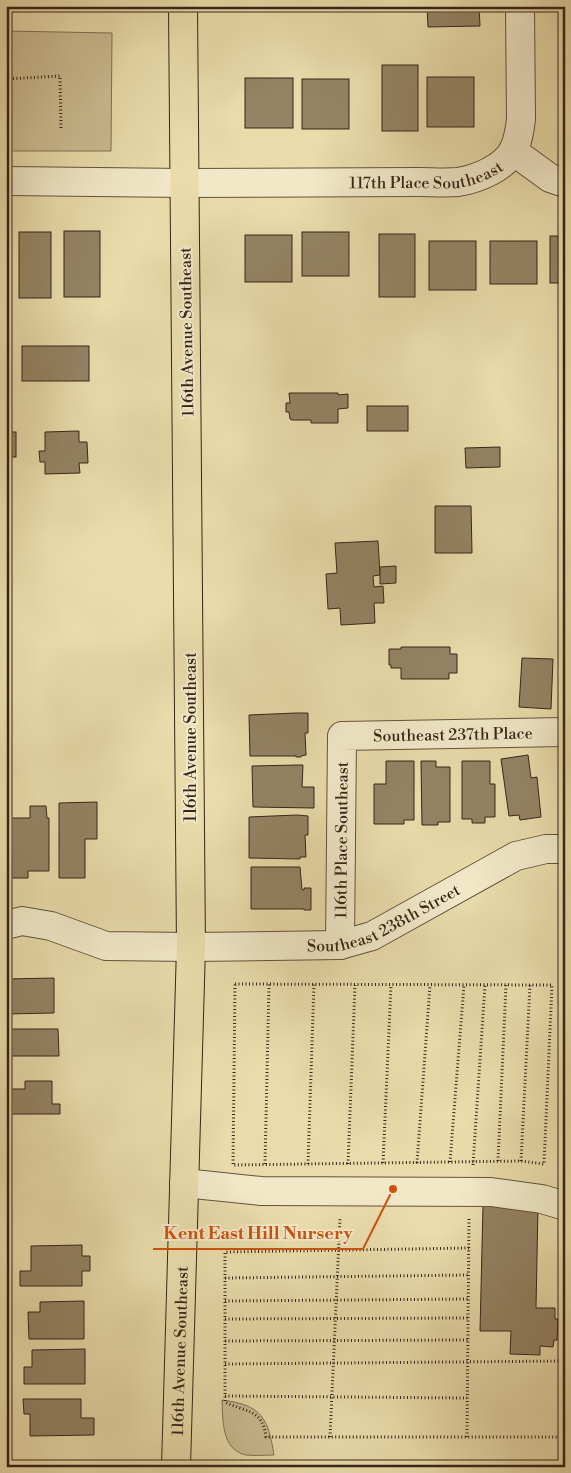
<svg xmlns="http://www.w3.org/2000/svg" width="571" height="1473" font-family="'Libre Bodoni',serif">
<rect width="100%" height="100%" fill="#e9dbaa"/>
<filter id="stains"><feTurbulence type="fractalNoise" baseFrequency=".004" numOctaves="4"/><feColorMatrix values="0 0 0 0 .2 0 0 0 0 .09 0 0 0 0 .02 0 0 0 .5 -.17"/></filter>
<radialGradient id="worn" r=".72"><stop offset=".6" stop-color="#630" stop-opacity="0"/><stop offset="1" stop-color="#630" stop-opacity=".3"/></radialGradient>
<!-- green -->
<g fill="#cbbc91" stroke="#827054">
<polygon points="6,31 112,33 111,151 6,151"/>
<path d="M222 1400C262 1405 268 1418 274 1455 265 1455 255 1456 246 1455 221 1450 223 1419 222 1400Z"/>
</g>
<!-- building -->
<g fill="#948364" stroke="#382418">
<polygon points="427,6 479,6 480,26 428,27"/>
<rect x="382" y="65" width="36" height="66"/>
<rect x="427" y="77" width="47" height="50"/>
<rect x="245" y="78" width="48" height="50"/>
<rect x="302" y="79" width="47" height="50"/>
<rect x="64" y="231" width="36" height="66"/>
<rect x="19" y="232" width="32" height="66"/>
<rect x="302" y="232" width="47" height="44"/>
<rect x="379" y="234" width="36" height="63"/>
<rect x="245" y="235" width="47" height="47"/>
<rect x="550" y="236" width="15" height="47"/>
<rect x="429" y="241" width="47" height="49"/>
<rect x="490" y="241" width="47" height="43"/>
<rect x="22" y="346" width="67" height="35"/>
<polygon points="289,393 338,393 338,395 348,394 348,408 338,409 338,423 311,423 311,420 292,420 290,419 289,412 286,412 286,403 290,403"/>
<rect x="367" y="406" width="41" height="25"/>
<polygon points="79,431 79,442 87,442 88,463 79,463 80,473 45,474 45,462 40,462 39,451 45,451 45,432"/>
<rect x="6" y="432" width="10" height="25"/>
<polygon points="500,447 500,467 466,468 465,448"/>
<polygon points="435,506 471,506 472,553 435,553"/>
<polygon points="378,541 380,575 373,576 374,587 383,586 384,603 374,603 375,623 341,625 340,608 328,609 326,574 337,573 335,543"/>
<polygon points="396,566 396,583 380,584 380,567"/>
<polygon points="401,647 450,647 450,654 457,654 457,673 449,673 449,679 401,679 401,668 391,668 391,665 389,665 389,649 401,649"/>
<polygon points="522,658 553,659 551,709 519,707"/>
<polygon points="296,713 308,713 308,733 305,733 306,755 301,756 301,757 296,757 296,756 250,756 249,715"/>
<polygon points="560,752 565,752 565,817 561,817"/>
<polygon points="528,755 531,778 537,777 541,817 520,820 519,815 509,816 501,759"/>
<polygon points="386,761 414,761 414,820 404,820 404,824 374,824 374,784 386,784"/>
<polygon points="421,761 436,761 436,767 450,767 450,822 438,822 438,825 422,825"/>
<polygon points="462,761 490,761 490,784 495,784 495,817 485,817 485,823 472,823 472,819 462,819"/>
<polygon points="298,765 303,765 302,787 314,787 314,808 253,807 252,766"/>
<polygon points="97,802 97,839 85,839 85,878 59,878 59,803"/>
<polygon points="30,806 46,806 47,818 49,818 49,871 28,871 28,878 12,878 11,818 30,818"/>
<polygon points="297,815 308,816 308,835 305,835 306,857 300,857 300,859 249,858 249,817"/>
<polygon points="251,867 300,867 302,890 304,890 304,888 311,888 311,910 304,910 304,909 251,909"/>
<polygon points="54,978 54,1013 6,1014 6,979"/>
<polygon points="6,1029 58,1029 59,1056 6,1056"/>
<polygon points="25,1081 52,1081 52,1104 60,1104 60,1114 6,1114 6,1089 25,1089"/>
<polygon points="483,1206 538,1208 536,1308 555,1308 555,1319 558,1319 557,1340 554,1340 553,1347 540,1346 540,1355 510,1354 511,1331 480,1331"/>
<polygon points="82,1245 82,1256 90,1256 90,1271 82,1271 82,1286 20,1286 20,1271 31,1271 31,1246"/>
<polygon points="84,1301 84,1339 29,1339 28,1312 40,1312 40,1302"/>
<polygon points="85,1349 85,1384 24,1384 24,1367 32,1367 32,1350"/>
<polygon points="23,1399 81,1399 81,1418 94,1418 94,1435 30,1436 30,1414 24,1414"/>
</g>
<g fill="none" stroke-linecap="round" stroke-linejoin="round">
<defs>
<g id="minor">
<polyline points="513,151 550,178 565,183"/>
<path id="s1" d="M6 181 185 183 419 182C431 182 445 183 458 182 477 179 505 168 514 149 518 140 520 129 521 119L520 6"/>
<path id="s2" d="M6 925 22 921 51 926 106 946 191 947 340 945 372 936 516 856 546 849H565"/>
<path id="s3" d="M340 945 342 736 565 732"/>
<polyline points="184,1183 261,1191 491,1192 542,1199 565,1206"/>
</g>
<g id="major">
<path id="s4" d="M176 1467 191 947 183 6"/>
</g>
</defs>
<!-- minor casing -->
<use href="#minor" stroke="#64523c" stroke-width="30"/>
<!-- major casing -->
<use href="#major" stroke="#382418" stroke-width="30"/>
<!-- path -->
<g stroke="#382418" stroke-width="3" stroke-dasharray="1 2.5" stroke-linecap="butt">
<polyline points="6,79 60,76 61,128"/>
<polygon points="235,984 552,985 544,1164 521,1161 233,1165"/>
<polyline points="498,1161 506,985"/>
<polyline points="521,1161 530,985"/>
<polyline points="450,1162 464,985"/>
<polyline points="383,1163 391,985"/>
<polyline points="417,1163 430,985"/>
<polyline points="265,1164 269,984"/>
<polyline points="308,1164 314,984"/>
<polyline points="348,1164 355,985"/>
<polyline points="473,1165 485,985"/>
<path d="M469 1248 225 1252V1402C245 1412 263 1409 266 1437H565"/>
<polyline points="225,1278 469,1275"/>
<polyline points="225,1301 469,1299"/>
<polyline points="225,1319 468,1318"/>
<polyline points="225,1341 468,1340"/>
<polyline points="225,1364 565,1361"/>
<polyline points="225,1396 467,1398"/>
<polyline points="330,1437 340,1218"/>
<polyline points="467,1437 469,1218"/>
</g>
<!-- minor -->
<use href="#minor" stroke="#f1e8c8" stroke-width="28"/>
<!-- major -->
<use href="#major" stroke="#e9dbaa" stroke-width="28"/>
</g>
<g text-anchor="middle" stroke-width="4" stroke-linejoin="round" paint-order="stroke">
<!-- street labels -->
<g font-size="16" fill="#382418" stroke="#f1e8c8">
<text dy="6" stroke="none"><textPath href="#s1" startOffset="421">117th Place Southeast</textPath></text>
<text transform="translate(186 332) rotate(-91)" y="6">116th Avenue Southeast</text>
<text dy="6" stroke="none"><textPath href="#s3" startOffset="320">Southeast 237th Place</textPath></text>
<text transform="translate(190 737) rotate(-90)" y="6">116th Avenue Southeast</text>
<text dy="6" stroke="none"><textPath href="#s3" startOffset="105">116th Place Southeast</textPath></text>
<text dy="6" stroke="none"><textPath href="#s2" startOffset="388">Southeast 238th Street</textPath></text>
<text dy="6" stroke="none"><textPath href="#s4" startOffset="116">116th Avenue Southeast</textPath></text>
</g>
</g>
<!-- callouts -->
<path fill="none" stroke="#ce510e" stroke-width="2" d="M393 1189L363 1249H153"/>
<circle fill="#ce510e" stroke="#f1e8c8" stroke-width="2" cx="393" cy="1189" r="5"/>
<g font-size="18" text-anchor="middle" font-weight="bold" fill="#ce510e" stroke="#f1e8c8" stroke-width="4" stroke-linejoin="round" paint-order="stroke">
<text x="258" y="1239">Kent East Hill Nursery</text>
</g>
<!-- margin -->
<rect width="571" height="1473" fill="none" stroke="#e9dbaa" stroke-width="25"/>
<rect x="8" y="8" width="556" height="1458" fill="none" stroke="#382418" stroke-width="2.5"/>
<rect x="12" y="12" width="546" height="1448" fill="none" stroke="#382418"/>
<rect width="100%" height="100%" filter="url(#stains)"/>
<rect width="100%" height="100%" fill="url(#worn)"/>
</svg>
